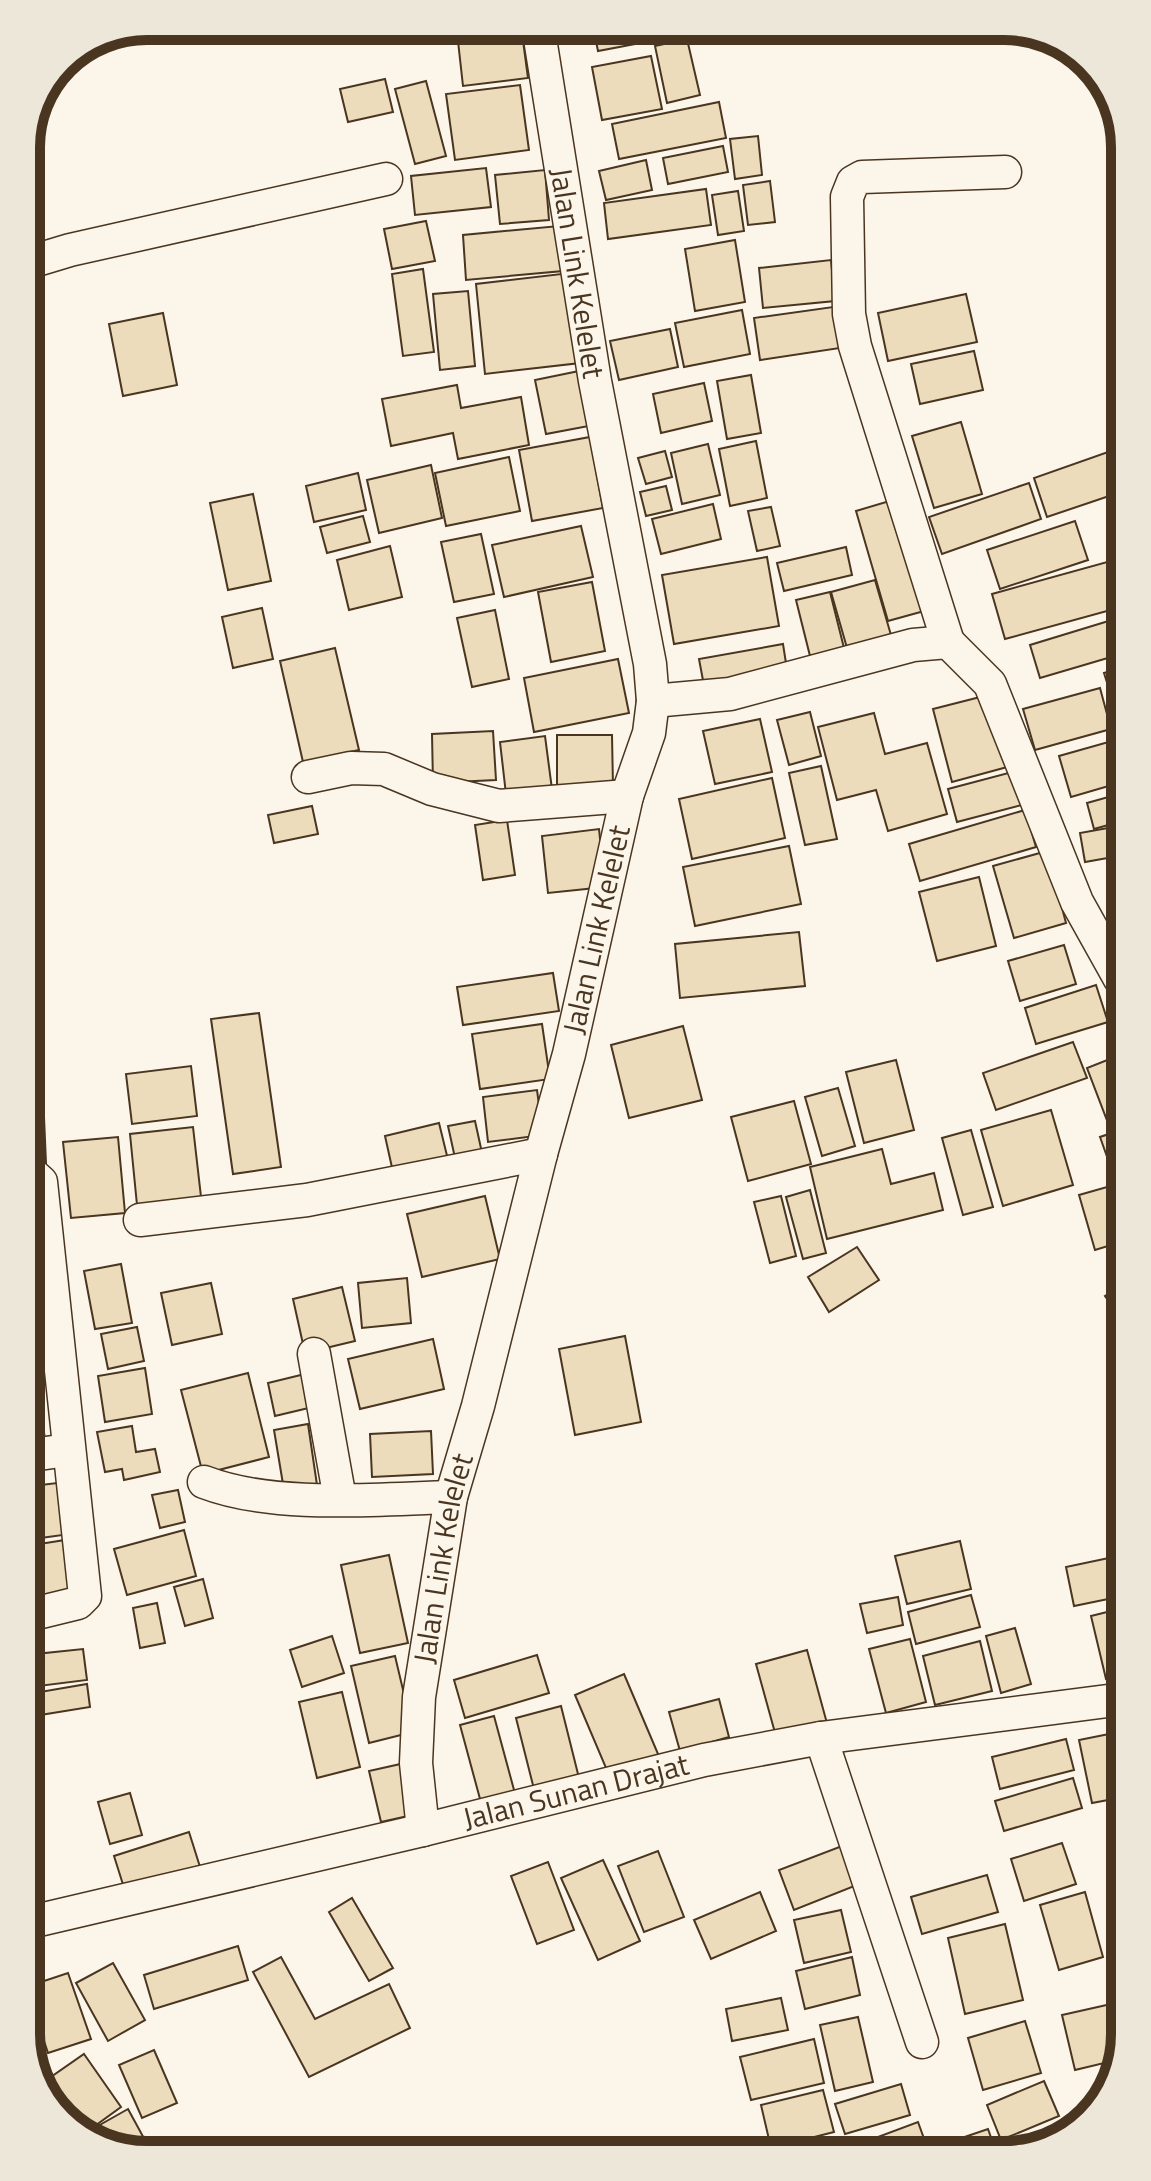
<svg xmlns="http://www.w3.org/2000/svg" width="1151" height="2181" font-family="'Titillium Web',sans-serif">
<rect width="100%" height="100%" fill="#fbf6e9"/>
<!-- building -->
<g fill="#ecdcbc" stroke="#4a3520" stroke-width="2">
<polygon points="593,26 682,26 683,35 598,51"/>
<polygon points="522,33 528,78 463,86 458,41"/>
<polygon points="687,39 700,95 667,103 655,46"/>
<polygon points="651,56 662,109 602,120 592,67"/>
<polygon points="385,79 393,112 348,122 340,89"/>
<polygon points="426,81 446,156 415,164 395,89"/>
<polygon points="520,85 529,150 455,160 446,94"/>
<polygon points="719,102 726,138 619,159 612,124"/>
<polygon points="758,136 762,175 735,179 730,139"/>
<polygon points="723,146 728,172 668,184 663,158"/>
<polygon points="646,160 652,190 606,200 599,171"/>
<polygon points="486,168 491,207 415,215 411,176"/>
<polygon points="545,170 549,220 500,224 495,175"/>
<polygon points="770,181 775,222 748,225 743,185"/>
<polygon points="706,189 711,225 608,239 604,203"/>
<polygon points="738,191 744,231 718,235 712,195"/>
<polygon points="426,221 435,261 392,269 384,229"/>
<polygon points="559,226 563,271 466,280 463,235"/>
<polygon points="735,240 745,302 695,311 685,249"/>
<polygon points="831,260 835,301 763,308 759,268"/>
<polygon points="423,269 434,352 403,356 392,274"/>
<polygon points="570,273 580,363 485,374 476,284"/>
<polygon points="468,291 475,366 440,370 433,294"/>
<polygon points="966,294 977,342 888,361 878,313"/>
<polygon points="833,307 840,348 760,360 754,318"/>
<polygon points="742,310 750,354 684,367 675,323"/>
<polygon points="163,313 177,385 123,396 109,324"/>
<polygon points="670,329 678,367 619,380 610,341"/>
<polygon points="974,351 983,390 920,404 911,364"/>
<polygon points="584,370 594,425 546,434 535,380"/>
<polygon points="751,375 761,433 727,439 717,381"/>
<polygon points="704,383 712,421 661,433 653,394"/>
<polygon points="457,385 461,408 521,397 529,445 458,459 453,433 391,446 382,399"/>
<polygon points="961,422 982,494 934,508 912,436"/>
<polygon points="590,437 603,508 532,521 519,450"/>
<polygon points="756,441 767,498 730,506 719,449"/>
<polygon points="708,444 720,495 682,504 671,453"/>
<polygon points="665,451 672,477 646,484 638,458"/>
<polygon points="1108,452 1117,479 1118,493 1047,517 1034,478"/>
<polygon points="509,457 520,511 446,526 435,473"/>
<polygon points="431,465 442,518 379,533 367,480"/>
<polygon points="358,473 366,510 314,522 306,486"/>
<polygon points="1029,483 1041,519 942,554 929,517"/>
<polygon points="666,486 672,510 646,516 640,492"/>
<polygon points="253,494 271,581 228,590 210,503"/>
<polygon points="903,497 935,608 888,621 856,511"/>
<polygon points="713,504 721,539 661,554 652,519"/>
<polygon points="771,507 780,546 757,551 748,511"/>
<polygon points="363,516 370,542 327,553 320,527"/>
<polygon points="1075,521 1088,560 1000,589 987,550"/>
<polygon points="581,526 593,577 504,597 492,545"/>
<polygon points="481,534 494,594 454,602 441,542"/>
<polygon points="390,546 402,597 349,610 337,560"/>
<polygon points="846,547 852,575 784,591 777,563"/>
<polygon points="767,557 779,626 674,644 662,575"/>
<polygon points="1118,559 1118,608 1005,639 992,594"/>
<polygon points="875,580 893,642 849,655 831,592"/>
<polygon points="592,582 605,651 551,662 538,592"/>
<polygon points="830,592 846,656 812,664 796,600"/>
<polygon points="262,608 273,659 233,668 222,617"/>
<polygon points="495,610 509,679 472,687 457,618"/>
<polygon points="1115,619 1118,628 1118,655 1040,678 1030,645"/>
<polygon points="783,644 788,676 705,691 699,659"/>
<polygon points="335,648 359,750 303,762 280,661"/>
<polygon points="618,659 629,713 534,732 524,678"/>
<polygon points="1118,669 1119,721 1104,673"/>
<polygon points="1100,688 1111,729 1035,750 1023,709"/>
<polygon points="992,694 1011,766 952,782 933,709"/>
<polygon points="810,712 821,756 789,765 777,720"/>
<polygon points="874,713 885,754 927,743 947,814 888,831 876,790 837,800 818,727"/>
<polygon points="760,719 772,772 715,784 703,731"/>
<polygon points="493,731 496,780 433,783 432,734"/>
<polygon points="557,735 612,735 613,787 557,788"/>
<polygon points="545,736 553,797 507,803 500,742"/>
<polygon points="1119,739 1119,783 1071,797 1059,756"/>
<polygon points="821,766 837,839 805,845 789,773"/>
<polygon points="1024,769 1033,802 957,822 948,789"/>
<polygon points="772,778 785,838 692,859 679,799"/>
<polygon points="1119,794 1119,822 1094,829 1087,803"/>
<polygon points="312,806 318,834 274,843 268,815"/>
<polygon points="1025,810 1036,847 920,881 909,844"/>
<polygon points="507,820 515,875 483,880 475,825"/>
<polygon points="1119,826 1119,856 1085,862 1080,833"/>
<polygon points="599,829 605,887 548,893 542,836"/>
<polygon points="789,846 801,904 695,926 683,867"/>
<polygon points="1047,851 1066,923 1014,938 993,866"/>
<polygon points="1119,860 1120,905 1116,906 1107,863"/>
<polygon points="979,877 996,946 937,961 919,892"/>
<polygon points="799,932 805,986 680,998 675,944"/>
<polygon points="1064,945 1076,984 1020,1001 1008,961"/>
<polygon points="553,973 559,1011 463,1025 457,987"/>
<polygon points="1096,985 1108,1022 1036,1044 1025,1008"/>
<polygon points="259,1013 281,1167 233,1174 211,1019"/>
<polygon points="542,1024 550,1079 480,1089 472,1034"/>
<polygon points="683,1026 702,1100 629,1118 611,1045"/>
<polygon points="1073,1042 1087,1078 996,1110 983,1073"/>
<polygon points="1120,1055 1121,1119 1108,1123 1087,1068"/>
<polygon points="896,1060 914,1130 864,1143 846,1072"/>
<polygon points="191,1066 197,1116 132,1124 126,1074"/>
<polygon points="838,1088 855,1146 822,1156 805,1097"/>
<polygon points="537,1090 543,1135 488,1142 483,1097"/>
<polygon points="794,1101 811,1164 748,1181 731,1117"/>
<polygon points="1051,1110 1073,1185 1003,1206 981,1130"/>
<polygon points="44,1117 46,1163 31,1164 31,1118"/>
<polygon points="475,1121 484,1162 457,1167 448,1126"/>
<polygon points="439,1123 450,1168 395,1181 385,1136"/>
<polygon points="193,1127 201,1197 137,1205 130,1134"/>
<polygon points="971,1130 993,1207 963,1215 942,1138"/>
<polygon points="1121,1130 1121,1180 1116,1182 1100,1137"/>
<polygon points="118,1137 125,1213 71,1218 63,1142"/>
<polygon points="882,1149 891,1184 934,1173 943,1210 827,1239 810,1167"/>
<polygon points="1121,1183 1121,1242 1095,1250 1079,1195"/>
<polygon points="810,1190 826,1253 803,1259 786,1197"/>
<polygon points="485,1196 500,1259 422,1277 407,1214"/>
<polygon points="781,1196 796,1256 770,1263 754,1202"/>
<polygon points="31,1235 40,1294 32,1295"/>
<polygon points="857,1247 879,1280 829,1312 808,1277"/>
<polygon points="121,1264 132,1323 95,1329 84,1271"/>
<polygon points="407,1278 411,1323 362,1328 358,1283"/>
<polygon points="211,1283 222,1334 172,1345 161,1293"/>
<polygon points="1121,1285 1122,1321 1105,1296"/>
<polygon points="342,1287 355,1341 305,1353 293,1299"/>
<polygon points="137,1327 144,1361 108,1369 101,1334"/>
<polygon points="625,1336 641,1422 575,1435 559,1349"/>
<polygon points="433,1339 444,1389 360,1409 348,1359"/>
<polygon points="145,1368 152,1414 105,1422 98,1376"/>
<polygon points="248,1373 269,1457 203,1474 181,1390"/>
<polygon points="309,1373 317,1406 275,1416 268,1383"/>
<polygon points="38,1392 46,1446 32,1448 32,1393"/>
<polygon points="308,1424 317,1485 284,1490 274,1430"/>
<polygon points="132,1426 136,1452 155,1449 160,1472 124,1480 122,1469 105,1472 97,1432"/>
<polygon points="431,1431 433,1474 372,1477 370,1434"/>
<polygon points="57,1483 63,1535 33,1539 33,1486"/>
<polygon points="178,1490 185,1522 160,1528 152,1495"/>
<polygon points="184,1530 196,1576 127,1595 114,1549"/>
<polygon points="65,1540 75,1598 33,1605 33,1545"/>
<polygon points="960,1541 971,1589 907,1604 895,1556"/>
<polygon points="389,1555 408,1643 360,1653 341,1565"/>
<polygon points="1123,1555 1123,1596 1074,1606 1066,1567"/>
<polygon points="203,1579 213,1618 185,1626 174,1587"/>
<polygon points="971,1595 980,1627 916,1644 908,1612"/>
<polygon points="898,1597 903,1625 867,1633 860,1604"/>
<polygon points="157,1603 165,1643 140,1648 133,1608"/>
<polygon points="1123,1608 1123,1675 1106,1679 1091,1616"/>
<polygon points="1015,1628 1031,1684 1001,1693 986,1636"/>
<polygon points="332,1636 344,1673 302,1687 290,1650"/>
<polygon points="910,1639 926,1702 886,1713 869,1649"/>
<polygon points="980,1641 992,1691 935,1705 923,1656"/>
<polygon points="83,1649 87,1680 39,1686 36,1654"/>
<polygon points="807,1650 828,1727 777,1740 756,1664"/>
<polygon points="537,1655 549,1693 465,1718 454,1680"/>
<polygon points="395,1656 413,1732 369,1743 351,1666"/>
<polygon points="624,1674 661,1761 612,1782 575,1695"/>
<polygon points="87,1684 90,1707 34,1716 34,1693"/>
<polygon points="342,1692 360,1767 317,1778 299,1702"/>
<polygon points="719,1699 729,1737 680,1751 669,1712"/>
<polygon points="561,1706 582,1790 537,1801 516,1718"/>
<polygon points="494,1716 517,1801 483,1810 460,1725"/>
<polygon points="1124,1731 1124,1797 1092,1803 1079,1740"/>
<polygon points="1066,1739 1074,1770 1000,1789 992,1757"/>
<polygon points="405,1763 417,1814 381,1822 369,1771"/>
<polygon points="1073,1778 1082,1808 1004,1831 995,1801"/>
<polygon points="130,1793 142,1835 110,1844 98,1802"/>
<polygon points="189,1832 201,1870 126,1894 114,1856"/>
<polygon points="1062,1843 1076,1884 1024,1901 1011,1859"/>
<polygon points="842,1846 857,1885 794,1910 779,1870"/>
<polygon points="658,1851 684,1917 644,1932 618,1866"/>
<polygon points="603,1860 640,1941 598,1960 561,1878"/>
<polygon points="548,1862 574,1930 537,1944 511,1876"/>
<polygon points="987,1875 998,1912 922,1934 911,1897"/>
<polygon points="760,1892 776,1931 711,1959 694,1920"/>
<polygon points="1085,1892 1103,1957 1059,1970 1040,1905"/>
<polygon points="352,1898 393,1968 369,1981 329,1912"/>
<polygon points="841,1910 851,1952 804,1963 794,1920"/>
<polygon points="1005,1924 1023,2000 965,2014 948,1938"/>
<polygon points="238,1946 248,1980 154,2009 144,1975"/>
<polygon points="281,1957 315,2019 389,1984 410,2028 309,2077 253,1972"/>
<polygon points="852,1957 860,1995 805,2009 796,1971"/>
<polygon points="113,1963 145,2020 108,2041 76,1983"/>
<polygon points="68,1973 91,2039 48,2053 35,2014 35,1984"/>
<polygon points="781,1998 788,2030 732,2041 726,2009"/>
<polygon points="1120,2002 1125,2034 1117,2060 1075,2070 1062,2015"/>
<polygon points="858,2017 873,2082 835,2091 820,2025"/>
<polygon points="1025,2021 1041,2073 983,2090 968,2038"/>
<polygon points="814,2039 824,2083 751,2100 740,2057"/>
<polygon points="154,2050 177,2103 142,2118 119,2065"/>
<polygon points="84,2054 121,2107 85,2133 48,2079"/>
<polygon points="1044,2081 1059,2116 1001,2140 987,2105"/>
<polygon points="901,2084 910,2115 845,2134 835,2104"/>
<polygon points="823,2090 834,2132 771,2148 761,2105"/>
<polygon points="128,2109 146,2142 129,2151 82,2135"/>
<polygon points="918,2122 927,2147 869,2147 867,2141"/>
<polygon points="1062,2127 1065,2134 1051,2146 1011,2146"/>
<polygon points="988,2129 994,2146 948,2147 947,2143"/>
<polygon points="195,2144 202,2154 180,2154"/>
</g>
<g fill="none" stroke-linecap="round" stroke-linejoin="round">
<defs>
<g id="minor">
<polyline points="27,263 70,250 386,179"/>
<polyline points="948,642 855,346 849,314 847,197 853,182 862,177 1005,172"/>
<polyline points="653,701 730,694 913,645 948,642 990,684 1077,902 1120,979"/>
<polyline points="308,777 351,768 384,769 432,789 499,806 627,796"/>
<polyline points="31,1173 41,1182 85,1596 78,1603 33,1614"/>
<polyline points="140,1220 307,1200 541,1154"/>
<polyline points="314,1354 340,1499"/>
<polyline points="32,1455 67,1450"/>
<path d="M204 1482C274 1509 376 1499 451 1497"/>
<polyline points="821,1738 922,2042"/>
<path id="s1" d="M423 1830 416 1763 419 1697 451 1497 478 1406 541 1154 569 1054 627 796 649 733 653 701 650 664 595 381 538 26"/>
<path id="s2" d="M35 1921 423 1830 704 1760 821 1738 1123 1699"/>
</g>
</defs>
<!-- minor casing -->
<use href="#minor" stroke="#4a3520" stroke-width="35"/>
<!-- minor -->
<use href="#minor" stroke="#fbf6e9" stroke-width="32"/>
</g>
<g text-anchor="middle" stroke-width="6" stroke-linejoin="round" paint-order="stroke">
<!-- street labels -->
<g font-size="30" fill="#4a3520" stroke="#fbf6e9">
<text transform="translate(577 273) rotate(81)" y="10">Jalan Link Kelelet</text>
<text dy="10" stroke="none"><textPath href="#s1" startOffset="922">Jalan Link Kelelet</textPath></text>
<text dy="10" stroke="none"><textPath href="#s1" startOffset="274">Jalan Link Kelelet</textPath></text>
<text dy="10" stroke="none"><textPath href="#s2" startOffset="556">Jalan Sunan Drajat</textPath></text>
</g>
</g>
<!-- crop -->
<path d="M0 0H1151V2181H0ZM147 40H1004A107 107 0 0 1 1111 147V2034A107 107 0 0 1 1004 2141H147A107 107 0 0 1 40 2034V147A107 107 0 0 1 147 40Z" fill="#ede7d9" fill-rule="evenodd"/>
<path fill="none" stroke="#4a3520" stroke-width="10" d="M147 40H1004A107 107 0 0 1 1111 147V2034A107 107 0 0 1 1004 2141H147A107 107 0 0 1 40 2034V147A107 107 0 0 1 147 40Z"/>
</svg>
